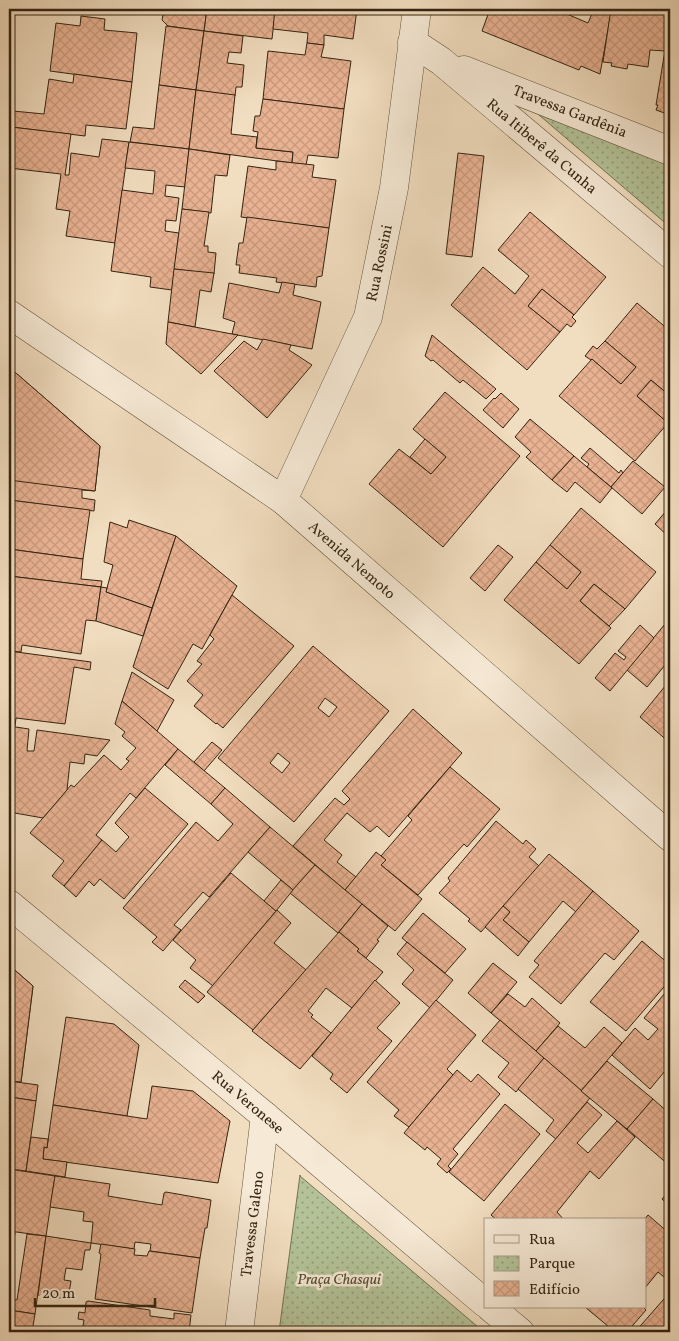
<svg xmlns="http://www.w3.org/2000/svg" width="679" height="1341" font-family="Vollkorn,serif">
<defs>
<pattern id="park-dots" width="8" height="8" patternUnits="userSpaceOnUse" patternTransform="scale(1.25)"><rect width="8" height="8" fill="#b3c297"/><path d="M2 2h.1M6 6h.1" fill="none" stroke="#929d7a" stroke-width="1.8" stroke-linecap="round"/></pattern>
<pattern id="building-cross-hatch" width="8" height="8" patternUnits="userSpaceOnUse" patternTransform="scale(1.25)"><rect width="8" height="8" fill="#e9b292"/><path d="M0 0l8 8M0 8l8-8" fill="none" stroke="#c8997d"/></pattern>
</defs>
<rect width="100%" height="100%" fill="#f1ddbf"/>
<filter id="stains"><feTurbulence type="fractalNoise" baseFrequency=".004" numOctaves="4"/><feColorMatrix values="0 0 0 0 .2 0 0 0 0 .09 0 0 0 0 .02 0 0 0 .5 -.17"/></filter>
<radialGradient id="worn" r=".72"><stop offset=".6" stop-color="#630" stop-opacity="0"/><stop offset="1" stop-color="#630" stop-opacity=".3"/></radialGradient>
<!-- park -->
<g fill="url(#park-dots)" stroke="#747354">
<polygon points="532,109 670,164 670,227"/>
<polygon points="300,1175 300,1176 484,1332 279,1332"/>
</g>
<!-- building -->
<g fill="url(#building-cross-hatch)" stroke="#342411" fill-rule="evenodd">
<polygon points="108,9 141,9 140,13"/>
<polygon points="164,9 207,9 204,31 168,26 162,20"/>
<polygon points="207,9 236,9 275,13 272,39 204,31"/>
<polygon points="275,9 357,9 353,39 324,35 324,45 307,43 308,33 273,29"/>
<polygon points="490,9 555,9 588,23 594,9 600,9 611,13 600,74 581,66 579,70 482,31"/>
<polygon points="611,9 670,9 670,20 665,51 650,50 648,67 628,64 627,69 611,66 612,63 603,62"/>
<polygon points="81,16 105,19 104,30 137,33 132,82 50,71 56,23 80,26"/>
<polygon points="670,20 670,115 656,110 658,105 656,105"/>
<polygon points="166,26 204,31 196,90 159,85"/>
<polygon points="204,31 243,36 241,53 229,52 227,63 244,65 242,87 236,87 235,96 196,90"/>
<polygon points="307,43 324,45 321,57 351,61 344,109 263,99 268,51 305,55"/>
<polygon points="74,74 132,82 126,129 86,125 85,136 11,127 13,111 44,114 49,79 73,83"/>
<polygon points="159,85 196,90 189,149 130,142 133,127 154,129"/>
<polygon points="196,90 235,95 231,134 257,137 256,148 293,152 292,163 189,149"/>
<polygon points="263,99 344,109 338,158 308,155 306,165 292,163 293,152 256,148 258,132 253,131 255,116 260,116"/>
<polygon points="11,127 71,134 65,175 69,175 71,153 99,157 102,139 129,142 115,243 66,236 70,211 56,209 61,174 9,168 9,147"/>
<polygon points="129,142 189,149 185,187 166,185 165,196 179,198 176,221 166,220 165,231 179,233 172,290 150,287 151,277 111,271 122,190 153,194 155,171 125,168"/>
<polygon points="189,149 230,155 227,176 215,175 211,213 182,209"/>
<polygon points="458,153 484,156 472,257 446,254"/>
<polygon points="276,161 314,165 312,177 336,180 329,228 241,217 248,166 276,170"/>
<polygon points="182,209 209,212 204,246 208,246 208,252 216,253 214,274 174,269"/>
<polygon points="530,212 606,277 574,315 542,289 528,306 560,332 527,370 451,305 483,267 515,294 529,276 498,250"/>
<polygon points="247,217 329,228 322,276 317,277 316,287 276,282 277,278 239,273 240,265 236,265 239,243 243,243"/>
<polygon points="174,269 214,273 211,292 200,290 195,327 168,322"/>
<polygon points="282,282 295,284 293,295 321,302 312,349 232,334 235,322 223,318 229,283 279,293"/>
<polygon points="542,289 574,315 572,317 576,321 571,327 567,324 560,332 528,306"/>
<polygon points="637,303 670,331 670,396 651,380 637,396 668,423 635,461 559,396 592,359 621,384 636,367 605,341"/>
<polygon points="168,322 232,334 238,335 201,374 166,344"/>
<polygon points="432,335 496,389 486,399 463,380 460,383 433,360 431,361 425,356"/>
<polygon points="263,339 291,345 289,350 312,365 267,418 214,371 244,341 257,350"/>
<polygon points="605,341 636,367 621,384 592,359 591,360 585,356 593,346 597,349"/>
<polygon points="9,367 100,446 95,491 82,490 82,498 95,500 94,511 9,500"/>
<polygon points="9,367 100,446 95,491 9,480"/>
<polygon points="651,380 670,396 670,420 668,423 637,396"/>
<polygon points="445,392 520,456 443,547 369,484 399,449 431,474 446,457 413,429"/>
<polygon points="501,393 519,409 503,428 483,410 494,398 495,399"/>
<polygon points="530,419 574,456 552,480 526,457 531,452 515,437"/>
<polygon points="425,439 446,457 431,474 410,457"/>
<polygon points="590,448 619,473 621,470 623,473 611,487 587,467 589,464 581,458"/>
<polygon points="574,456 612,488 600,503 575,482 567,492 552,480"/>
<polygon points="633,461 665,487 642,514 611,487"/>
<polygon points="9,500 90,510 83,559 9,549"/>
<polygon points="581,508 656,572 625,609 594,584 580,601 611,628 579,664 504,600 536,562 567,589 581,572 550,545"/>
<polygon points="667,510 670,513 670,538 655,524"/>
<polygon points="129,520 176,536 152,608 106,592 113,565 104,562 110,522 127,528"/>
<polygon points="176,536 237,586 202,649 193,644 168,689 133,667"/>
<polygon points="498,545 513,557 485,591 470,578"/>
<polygon points="550,545 581,572 567,589 536,562"/>
<polygon points="9,549 83,559 81,579 102,581 101,587 9,576"/>
<polygon points="9,576 101,587 96,621 86,620 81,654 22,645 21,652 9,651"/>
<polygon points="594,584 625,609 609,626 580,601"/>
<polygon points="101,587 107,588 106,592 152,608 143,636 96,621"/>
<polygon points="232,595 294,646 223,728 217,723 216,724 194,706 203,695 187,681 202,664 197,661 214,639 210,635"/>
<polygon points="670,618 670,659 647,687 627,670"/>
<polygon points="640,625 654,638 610,691 595,678 615,653 624,660 626,657 618,651"/>
<path d="M313 646 389 711 294 822 218 758ZM325 698 337 707 329 717 318 708ZM278 753 290 763 282 773 270 763Z"/>
<polygon points="9,651 91,662 90,670 74,667 65,724 16,718 15,726 9,726"/>
<polygon points="132,672 174,700 157,731 122,701"/>
<polygon points="670,680 670,743 640,717"/>
<polygon points="122,701 178,749 136,798 130,793 96,835 102,840 64,886 52,876 64,861 30,833 71,785 74,787 104,755 121,770 129,761 126,759 136,748 122,736 125,732 115,724"/>
<polygon points="413,709 462,753 389,837 377,826 370,832 347,813 324,840 342,855 337,862 356,877 345,890 293,846 335,798 344,805 350,799 342,791"/>
<polygon points="9,726 29,729 27,751 34,751 37,730 110,740 97,756 85,754 84,764 70,762 67,790 43,818 9,812"/>
<polygon points="212,742 222,750 204,771 194,762"/>
<polygon points="178,749 225,788 211,804 165,765"/>
<polygon points="450,767 500,809 467,847 464,844 418,895 381,865 386,860 381,856 412,820 408,816"/>
<polygon points="145,788 188,824 124,899 100,879 94,886 89,881 76,897 64,886 102,840 116,852 129,837 115,823"/>
<polygon points="225,788 270,827 209,897 203,892 174,925 181,930 163,951 152,942 157,937 123,908 196,822 218,841 233,824 211,804"/>
<polygon points="496,821 523,844 526,840 536,849 529,857 539,866 481,932 468,921 470,919 439,893 450,881 448,878"/>
<polygon points="270,827 315,865 293,890 248,852"/>
<polygon points="376,852 386,860 381,865 422,899 395,931 345,890"/>
<polygon points="549,854 593,891 576,912 563,901 529,942 503,920 510,912 503,906"/>
<polygon points="315,865 362,904 338,933 290,893"/>
<polygon points="231,873 276,911 213,986 190,968 196,960 173,940"/>
<polygon points="281,880 293,890 276,911 264,901"/>
<polygon points="593,891 639,931 614,960 605,953 561,1004 529,977 539,965 534,961"/>
<polygon points="362,904 388,926 377,940 379,941 366,958 357,951 359,949 339,932"/>
<polygon points="503,906 510,912 503,920 529,942 518,956 485,927"/>
<polygon points="277,910 291,923 274,943 306,970 253,1030 207,992"/>
<polygon points="423,913 466,949 445,973 402,938"/>
<polygon points="339,932 359,949 357,951 383,972 352,1008 326,988 308,1011 313,1015 311,1017 331,1033 300,1069 252,1031"/>
<polygon points="642,941 670,965 670,980 626,1031 590,1002"/>
<polygon points="407,942 453,980 430,1008 402,984 414,970 397,954"/>
<polygon points="493,963 517,982 491,1013 468,993"/>
<polygon points="9,965 33,986 21,1082 9,1081"/>
<polygon points="9,965 33,986 21,1082 9,1081"/>
<polygon points="185,980 205,996 198,1003 179,987"/>
<polygon points="375,980 400,1003 377,1028 392,1041 347,1093 330,1079 333,1074 312,1056"/>
<polygon points="670,987 670,1065 650,1089 612,1055 635,1028 648,1040 658,1029 644,1018"/>
<polygon points="508,994 525,1007 532,998 560,1023 536,1051 491,1013"/>
<polygon points="436,1000 476,1035 447,1069 453,1075 409,1127 394,1116 399,1110 367,1082"/>
<polygon points="66,1017 114,1024 139,1045 127,1116 53,1105"/>
<polygon points="500,1020 544,1058 516,1092 498,1077 509,1063 482,1041"/>
<polygon points="558,1026 585,1048 604,1027 622,1043 581,1091 536,1051"/>
<polygon points="544,1058 590,1098 556,1139 546,1131 554,1120 518,1089"/>
<polygon points="607,1061 653,1099 627,1129 581,1091"/>
<polygon points="457,1070 471,1082 478,1074 500,1094 453,1149 458,1154 448,1166 451,1169 447,1173 437,1164 441,1159 427,1147 425,1150 404,1133"/>
<polygon points="9,1081 38,1085 36,1101 9,1097"/>
<polygon points="152,1086 193,1091 230,1121 218,1183 43,1159 44,1147 47,1148 53,1105 147,1119"/>
<polygon points="10,1097 36,1101 26,1171 9,1169"/>
<polygon points="653,1099 670,1114 670,1166 627,1129"/>
<polygon points="587,1102 602,1115 577,1143 588,1153 617,1121 635,1137 599,1179 590,1171 557,1212 564,1220 497,1220 491,1215"/>
<polygon points="505,1104 540,1134 484,1201 449,1172"/>
<polygon points="31,1137 48,1139 47,1148 44,1147 43,1159 67,1162 65,1177 26,1171"/>
<polygon points="9,1169 55,1176 46,1236 9,1231 9,1206 11,1191 9,1191"/>
<polygon points="55,1176 110,1184 108,1196 162,1205 164,1193 166,1192 211,1200 207,1228 205,1228 200,1258 150,1251 151,1244 135,1242 134,1249 91,1243 93,1222 83,1221 84,1212 50,1207"/>
<polygon points="670,1190 670,1206 662,1199"/>
<polygon points="648,1215 670,1234 670,1282 658,1272 645,1288 645,1220 644,1220"/>
<polygon points="9,1231 15,1232 9,1289"/>
<polygon points="27,1234 46,1236 35,1314 9,1310 9,1299 17,1300"/>
<polygon points="46,1236 91,1243 90,1250 85,1250 82,1270 66,1268 64,1280 71,1281 68,1299 38,1295"/>
<polygon points="101,1244 135,1249 134,1255 147,1256 149,1251 200,1258 192,1313 95,1299 101,1254 99,1253"/>
<polygon points="670,1292 670,1332 635,1332"/>
<polygon points="88,1301 150,1310 150,1316 174,1319 174,1313 191,1315 189,1332 82,1332 84,1320 78,1319 79,1312 85,1313 86,1302"/>
<polygon points="585,1307 643,1307 646,1310 627,1332 615,1332"/>
<polygon points="9,1310 35,1314 32,1332 9,1332"/>
</g>
<g fill="none" stroke-linecap="round" stroke-linejoin="round">
<defs>
<g id="minor">
<polyline points="412,42 441,61 670,254"/>
<polyline points="464,70 670,151"/>
<polyline points="9,314 283,500 670,837"/>
<polyline points="283,500 368,317 394,188 417,9"/>
<polyline points="9,904 265,1116 485,1303"/>
<polyline points="490,1307 520,1332"/>
<polyline points="239,1332 265,1116"/>
</g>
</defs>
<!-- minor casing -->
<use href="#minor" stroke="#63523c" stroke-width="29"/>
<!-- minor -->
<use href="#minor" stroke="#f6e9d5" stroke-width="28"/>
</g>
<g text-anchor="middle" stroke-width="5" stroke-linejoin="round" paint-order="stroke">
<!-- street labels -->
<g font-size="15" fill="#342411" stroke="#f6e9d5">
<text transform="translate(570 111) rotate(21)" y="5">Travessa Gardênia</text>
<text transform="translate(542 146) rotate(40)" y="5">Rua Itiberê da Cunha</text>
<text transform="translate(379 263) rotate(-78)" y="5">Rua Rossini</text>
<text transform="translate(352 560) rotate(41)" y="5">Avenida Nemoto</text>
<text transform="translate(248 1102) rotate(40)" y="5">Rua Veronese</text>
<text transform="translate(252 1224) rotate(-83)" y="5">Travessa Galeno</text>
</g>
<!-- park labels -->
<g font-size="15" font-style="italic" fill="#544c32" stroke="#f6e9d5">
<text x="339" y="1284">Praça Chasqui</text>
</g>
</g>
<!-- margin -->
<rect width="679" height="1341" fill="none" stroke="#f1ddbf" stroke-width="30"/>
<rect x="10" y="10" width="659" height="1321" fill="none" stroke="#342411" stroke-width="2.5"/>
<rect x="15" y="15" width="649" height="1311" fill="none" stroke="#342411"/>
<!-- legend -->
<rect x="484" y="1218" width="162" height="90" fill="#f6e9d5" stroke="#a89a87"/>
<rect x="494" y="1235" width="25" height="8" fill="#f6e9d5" stroke="#a89a87"/>
<text x="529" y="1244" font-size="15" fill="#342411">Rua</text>
<rect x="494" y="1256" width="25" height="15" fill="url(#park-dots)" stroke="#a89a87"/>
<text x="529" y="1268" font-size="15" fill="#342411">Parque</text>
<rect x="494" y="1281" width="25" height="15" fill="url(#building-cross-hatch)" stroke="#a89a87"/>
<text x="529" y="1294" font-size="15" fill="#342411">Edifício</text>
<!-- scale -->
<path d="M35 1298v8h120v-8" fill="none" stroke="#342411" stroke-width="2.5"/>
<text x="42" y="1298" font-size="15" fill="#342411" stroke="#f6e9d5" stroke-width="4" paint-order="stroke">20 m</text>
<rect width="100%" height="100%" filter="url(#stains)"/>
<rect width="100%" height="100%" fill="url(#worn)"/>
</svg>
